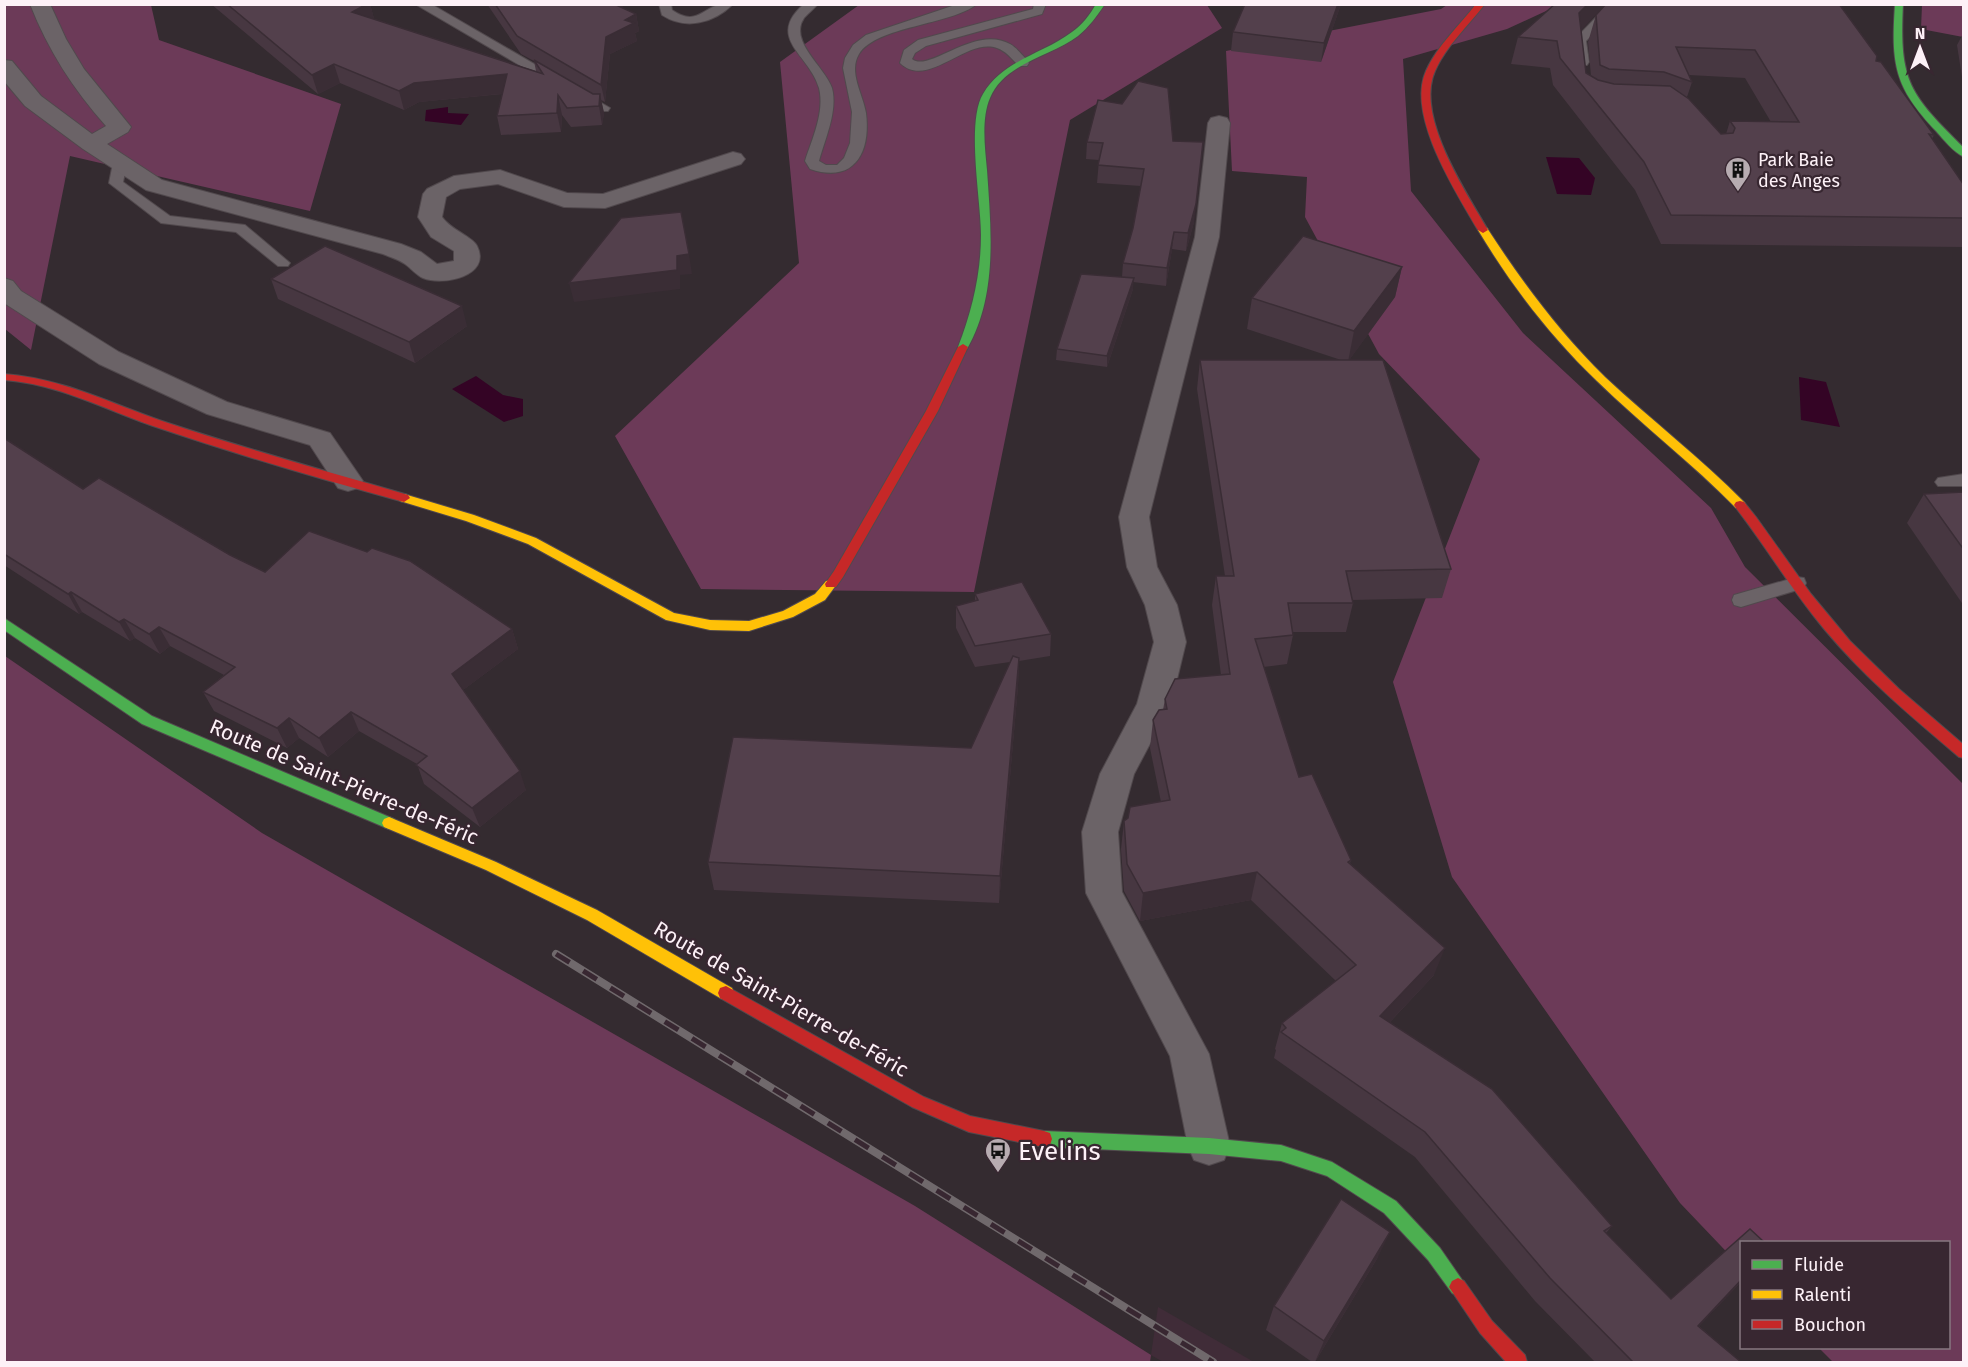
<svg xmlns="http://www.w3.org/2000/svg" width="1968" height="1367" font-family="'Fira Sans',sans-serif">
<rect width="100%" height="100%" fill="#342b30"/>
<!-- built -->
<polygon fill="#402c38" points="1158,1307 1254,1362 1163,1362 1151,1355"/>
<!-- green -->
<g fill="#6c3a58">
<polygon points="4,5 151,5 159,40 341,104 310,211 70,156 31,350 5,329"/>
<polygon points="859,5 1207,5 1222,28 1070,120 974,592 701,589 615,436 799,263 780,62"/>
<polygon points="1447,5 1559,5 1507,29 1403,59 1411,191 1523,333 1711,508 1745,567 1963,784 1963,1362 1833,1362 1819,1348 1948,1348 1948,1242 1742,1242 1741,1267 1680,1203 1452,877 1393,682 1480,459 1379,354 1305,217 1307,177 1232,171 1226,51 1441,9"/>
<polygon points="1922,5 1963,5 1963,37 1921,29"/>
<polygon points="5,656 262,833 915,1206 1151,1355 1150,1362 5,1362"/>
</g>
<!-- water -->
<g fill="#340425">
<polygon points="448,107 448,113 469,114 461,125 425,121 426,110"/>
<polygon points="1546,157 1579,158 1595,178 1591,195 1557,194"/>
<polygon points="476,376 503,395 523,399 523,416 504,422 452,389"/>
<polygon points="1799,377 1826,382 1840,427 1801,420"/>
</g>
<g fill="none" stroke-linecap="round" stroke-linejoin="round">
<defs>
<g id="lane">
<polygon points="415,4 431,4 610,108 608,111 598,111"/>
<path d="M659 4H671L672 10C694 25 699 12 718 5 722 4 728 4 733 4 713 24 685 30 662 15Z"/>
<path d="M804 4H818C814 9 808 13 804 18 788 41 825 67 832 88 838 111 825 139 819 161L826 165H837L844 158 850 143 852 112 843 68 845 58 853 45 866 35 958 4H977C951 25 876 26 859 54 848 72 863 94 866 113 871 153 854 184 810 169L805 161C812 139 825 112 819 88 810 55 765 38 804 4Z"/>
<path d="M1034 4H1046L1042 14 926 46 915 53 912 59C929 73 975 24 1010 44 1017 48 1022 55 1027 60L1029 63 1027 66H1019C1012 59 1006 51 997 48 966 37 928 90 900 63L904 50 918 40 1033 9Z"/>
<polygon points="1609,4 1622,4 1586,41 1589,62 1587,65 1579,65 1574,40"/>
<polygon points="120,159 127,163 123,182 170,216 245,225 290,263 288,266 278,266 236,232 161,223 109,183 113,163"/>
<polygon points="1964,474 1964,486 1938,486 1935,482 1938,478"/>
<polygon points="1797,577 1804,578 1806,583 1804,588 1741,607 1734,605 1732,600 1734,595"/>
</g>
<g id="street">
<path d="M30 4H50L66 39 84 69 131 127 128 132 107 144 162 180 401 244 421 252 437 264 454 261V251L431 237 418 217 423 194 427 189 454 176 500 170 567 193 603 194 733 152 741 154 745 159 741 164 605 208 564 207 498 184 460 189 446 197 442 217C451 230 473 237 477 246 492 276 443 286 423 278 416 275 411 268 405 264 398 259 390 257 383 254L146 190 83 149 25 106 4 81V60L12 61 41 96 92 134 106 126C73 89 48 50 30 4Z"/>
<polygon points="1219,116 1227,118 1230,123 1219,237 1149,517 1157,567 1177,605 1186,642 1171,704 1134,774 1118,832 1122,892 1209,1054 1230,1146 1224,1160 1209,1165 1194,1160 1188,1146 1170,1056 1086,893 1082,832 1100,774 1137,704 1154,642 1145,605 1127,567 1119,517 1195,237 1208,123 1211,118"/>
<polygon points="4,278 13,281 21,291 119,352 227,402 330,433 363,481 358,488 348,491 338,488 310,445 207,414 99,364 4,303"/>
</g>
<g id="fast">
<path d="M1096 4H1105C1097 16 1089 27 1078 36 1052 56 1004 63 990 98 981 119 985 148 987 170 991 229 998 295 967 349H959L958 347C972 311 981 274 981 235 981 201 966 122 983 94 1003 60 1043 54 1072 32 1082 25 1090 15 1096 4Z"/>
<path d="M1895 4H1903C1899 83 1910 94 1964 148V157C1953 152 1944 140 1936 131 1894 87 1891 64 1895 4Z"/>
<polygon points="4,618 152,716 394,819 396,823 394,827 389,829 384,827 142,724 4,630"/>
<polygon points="1044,1131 1209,1138 1281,1145 1332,1162 1396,1201 1440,1248 1467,1287 1464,1293 1458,1296 1452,1293 1428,1260 1384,1213 1327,1176 1281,1161 1209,1154 1044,1147 1038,1145 1036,1139 1038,1133"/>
</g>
<g id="slow">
<path d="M1483 227 1487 228C1522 282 1559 332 1605 377 1651 420 1701 458 1744 502L1746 505 1744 508H1736C1692 463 1642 425 1597 381 1550 336 1511 285 1478 230Z"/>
<polygon points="404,494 474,515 536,538 674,613 710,620 749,621 783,611 815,594 826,581 831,580 837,584 825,600 793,617 749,631 710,630 666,620 528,544 466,521 400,501 398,498"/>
<polygon points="389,817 496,862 597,910 732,988 734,993 732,998 726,1000 720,998 587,920 486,870 384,827 382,823 384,819"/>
</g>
<g id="jam">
<path d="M1476 4H1485C1468 26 1446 46 1435 71 1415 116 1466 192 1488 230L1483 233 1478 230C1456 192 1406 115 1426 71 1437 46 1459 26 1476 4Z"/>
<polygon points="963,344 968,347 938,411 843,577 836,587 826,587 825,584 834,571 926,411 958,347"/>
<path d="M4 374C61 378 110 403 162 421 243 448 326 471 408 495L410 498 404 502C320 479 236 454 153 426 104 409 58 384 4 380Z"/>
<path d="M1740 501 1744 502 1756 517 1811 594 1850 641 1899 689 1964 745V758L1959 757C1912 717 1865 678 1825 630 1793 592 1767 548 1736 508L1734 505 1736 502Z"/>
<polygon points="726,986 924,1097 970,1116 1044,1131 1050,1133 1052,1139 1050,1145 1044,1147 969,1132 912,1107 720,998 718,993 720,988"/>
<polygon points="1458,1278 1464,1281 1492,1321 1525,1355 1527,1362 1506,1362 1480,1333 1449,1287 1452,1281"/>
</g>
</defs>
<!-- lane casing -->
<use href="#lane" stroke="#51494d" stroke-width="2"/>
<!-- street casing -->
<use href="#street" stroke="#51494d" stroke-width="2"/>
<!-- fast casing -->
<use href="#fast" stroke="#51494d" stroke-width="2"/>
<!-- slow casing -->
<use href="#slow" stroke="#51494d" stroke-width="2"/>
<!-- jam casing -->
<use href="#jam" stroke="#51494d" stroke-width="2"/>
<!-- lane -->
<use href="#lane" fill="#6b6367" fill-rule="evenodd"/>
<!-- street -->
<use href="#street" fill="#6b6367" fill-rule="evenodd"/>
<!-- fast -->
<use href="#fast" fill="#4caf50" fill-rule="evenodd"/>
<!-- slow -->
<use href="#slow" fill="#ffc107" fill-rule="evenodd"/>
<!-- jam -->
<use href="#jam" fill="#c62828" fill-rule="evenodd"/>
<defs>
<polyline id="rail" points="556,954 1213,1362"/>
</defs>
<!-- rail casing -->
<use href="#rail" stroke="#70696c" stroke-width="8"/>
<!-- rail -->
<use href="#rail" stroke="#382731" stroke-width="5" stroke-dasharray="16" stroke-linecap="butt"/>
</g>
<!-- wall -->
<g fill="#473741" fill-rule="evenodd">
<polygon points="211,4 370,4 374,19 536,71 534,61 521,54 487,4 624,4 622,8 636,14 639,31 635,33 637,41 610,54 605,102 601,100 604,113 602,125 571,127 562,115 561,132 501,135 497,116 502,94 419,102 404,110 340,83 318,94"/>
<polygon points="1245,4 1341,4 1321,62 1231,51 1233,32"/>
<path d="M1596 15 1876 61 1934 135 1932 139 1964 185V247L1661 244 1635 190 1553 85 1550 68 1511 64 1518 37 1581 30 1586 73 1591 76 1588 42ZM1689 75 1745 78 1771 122 1730 121 1726 134H1721L1687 97 1692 82Z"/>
<polygon points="1964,32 1964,90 1957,45"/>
<polygon points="1173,141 1194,222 1186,251 1172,249 1166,286 1133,282 1133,289 1107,367 1056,360 1057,349 1122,277 1123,263 1133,228 1141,186 1097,183 1099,160 1086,159 1087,142"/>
<polygon points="1402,267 1395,297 1349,360 1451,569 1442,598 1352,600 1353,603 1346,632 1292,632 1293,635 1287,664 1263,667 1299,777 1351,860 1350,863 1434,975 1390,1022 1612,1226 1606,1233 1671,1299 1742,1242 1742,1281 1699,1326 1741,1362 1595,1362 1535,1301 1415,1157 1274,1058 1276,1050 1275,1049 1282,1023 1336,981 1251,900 1140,921 1124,891 1121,849 1124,821 1161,802 1150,748 1153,720 1163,710 1165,699 1221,675 1212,605 1216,576 1225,576 1197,389 1200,360 1341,360 1247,329 1252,298"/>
<polygon points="271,279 467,326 415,363 278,299"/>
<polygon points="4,438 83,489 230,555 265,572 512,629 518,649 463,690 526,790 480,827 424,784 417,764 359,731 328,757 299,738 287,748 214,711 203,692 224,675 170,646 160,654 135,638 130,641 82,612 79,614 4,565"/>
<polygon points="1964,492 1964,606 1907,523 1924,494"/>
<polygon points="975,594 1051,634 1050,656 1019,661 1018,686 999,903 714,890 708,862 971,748 1010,662 975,667 956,628 956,606 975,601"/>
<polygon points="1378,1257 1315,1362 1312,1362 1266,1330 1274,1306"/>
</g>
<!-- shaded-wall -->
<g fill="#3a2d35">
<polygon points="367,4 370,4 375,22 352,12"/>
<polygon points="604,4 624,4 622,9"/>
<polygon points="1338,4 1341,4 1321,62 1324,43"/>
<polygon points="1588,4 1606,4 1572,40 1579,13"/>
<polygon points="636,14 639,31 635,33 637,41 610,54 605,102 601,85 606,37 625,20"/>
<polygon points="334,64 340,83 318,94 312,75"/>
<polygon points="507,74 511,93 419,102 404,110 399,91 414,83"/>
<polygon points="600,94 604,113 602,125 599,106"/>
<polygon points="558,95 562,115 561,132 557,113"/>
<polygon points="1203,142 1194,222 1186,251 1188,233"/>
<polygon points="1174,232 1172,249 1166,286 1167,268"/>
<polygon points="689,254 692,274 680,275 680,289 574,302 569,283 677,256"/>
<polygon points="1402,267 1395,297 1348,362 1354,331"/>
<polygon points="1134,278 1133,289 1107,367 1107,356"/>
<polygon points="462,306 467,326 415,363 409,342"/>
<polygon points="71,592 82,612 79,614 68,594"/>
<polygon points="124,619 135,638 130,641 119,622"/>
<polygon points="159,627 170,646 160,654 149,634"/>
<polygon points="512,629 518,649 459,693 452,674"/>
<polygon points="1019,658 1018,686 999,903 1000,876"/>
<polygon points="351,712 359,731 328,757 319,738"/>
<polygon points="289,718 299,738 287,748 277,728"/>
<polygon points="520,771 526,790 480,827 472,808"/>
<polygon points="1257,872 1251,900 1140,921 1143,893"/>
<polygon points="1445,948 1434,975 1371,1042 1380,1016"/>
<polygon points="1390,1232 1378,1257 1315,1362 1324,1341"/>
<polygon points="1742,1279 1742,1281 1679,1347 1698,1326"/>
</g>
<!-- building -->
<g fill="#53404c" stroke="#3a2d35" stroke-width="1.5">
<polygon points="227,4 367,4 352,12 543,74 534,60 593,94 600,94 599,106 567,108 558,95 557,113 497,116 507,74 414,83 399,91 334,64 312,75"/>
<polygon points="495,4 614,4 636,14 625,20 634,23 606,37 601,85 517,36"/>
<polygon points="1245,4 1338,4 1324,43 1233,32"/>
<polygon points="1555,4 1588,4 1579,13 1586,73 1598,80 1614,84 1670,86 1689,99 1721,134 1733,133 1735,128 1730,121 1799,122 1755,50 1676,47 1692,82 1664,72 1609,69 1600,65 1596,15 1606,4 1839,4 1877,56 1876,61 1881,62 1934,135 1929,134 1964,185 1964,218 1671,215 1644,162 1560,58 1557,41 1518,37"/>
<polygon points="1138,81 1168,88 1173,141 1203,142 1196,204 1188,233 1174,232 1167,268 1123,263 1133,228 1144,169 1098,165 1103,143 1087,142 1098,100 1122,104"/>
<polygon points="681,212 689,254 677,256 677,270 569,283 621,218"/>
<polygon points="1303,236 1402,267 1354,331 1252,298"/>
<polygon points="325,246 462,306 409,342 271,279"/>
<polygon points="1081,274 1134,278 1107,356 1057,349"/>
<polygon points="1200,360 1383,360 1451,569 1346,571 1353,603 1288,603 1293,635 1255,639 1299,777 1312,774 1351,860 1348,862 1445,948 1380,1016 1492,1089 1612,1226 1604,1231 1671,1299 1750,1229 1764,1242 1742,1242 1742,1279 1698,1326 1741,1362 1633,1362 1550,1278 1425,1132 1281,1032 1286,1028 1282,1023 1356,965 1257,872 1143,893 1127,864 1124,821 1128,818 1130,807 1170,800 1153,720 1159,710 1167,709 1165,699 1175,679 1230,674 1216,576 1234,576"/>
<polygon points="4,438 83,489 99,478 230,555 265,572 309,531 367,552 372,548 410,561 512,629 452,674 520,771 472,808 416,765 427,756 351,712 319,738 289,718 277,728 203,692 235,667 159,627 149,634 124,619 119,622 71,592 68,594 4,554"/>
<polygon points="1964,492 1964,550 1924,494"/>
<polygon points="1022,582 1051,634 975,646 956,606 978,600 975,594"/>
<polygon points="1013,656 1019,658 1000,876 708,862 733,737 971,748"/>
<polygon points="1341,1199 1390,1232 1324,1341 1274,1306"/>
</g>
<!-- icons -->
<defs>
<symbol id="building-pin" viewBox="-11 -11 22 30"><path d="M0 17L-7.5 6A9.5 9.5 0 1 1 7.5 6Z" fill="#b7acb1" stroke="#382731"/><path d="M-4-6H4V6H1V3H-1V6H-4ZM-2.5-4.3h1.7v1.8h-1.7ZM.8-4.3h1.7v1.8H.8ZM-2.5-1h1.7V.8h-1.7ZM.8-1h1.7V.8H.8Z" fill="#111"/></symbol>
<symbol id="bus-pin" viewBox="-11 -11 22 30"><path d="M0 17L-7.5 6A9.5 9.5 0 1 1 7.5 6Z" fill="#b7acb1" stroke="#382731"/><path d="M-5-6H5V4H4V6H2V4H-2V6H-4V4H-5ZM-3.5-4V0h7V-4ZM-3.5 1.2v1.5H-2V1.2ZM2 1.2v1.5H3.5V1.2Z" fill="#111"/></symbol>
</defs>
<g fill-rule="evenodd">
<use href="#building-pin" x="1723" y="155" width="30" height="40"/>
<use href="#bus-pin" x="983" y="1136" width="30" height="40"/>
</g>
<g text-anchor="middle" stroke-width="4.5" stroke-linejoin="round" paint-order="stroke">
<!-- far-poi labels -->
<g font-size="18" fill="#fdf1f7" stroke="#382731" text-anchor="start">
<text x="1758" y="166">Park Baie<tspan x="1758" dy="21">des Anges</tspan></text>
</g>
<!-- street labels -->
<g font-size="21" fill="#fdf1f7" stroke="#382731">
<text transform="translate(344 782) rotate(23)" y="7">Route de Saint-Pierre-de-Féric</text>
<text transform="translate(781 999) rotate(30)" y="7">Route de Saint-Pierre-de-Féric</text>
</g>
<!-- near-poi labels -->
<g font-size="26" fill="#fdf1f7" stroke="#382731" text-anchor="start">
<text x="1018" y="1160">Evelins</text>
</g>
</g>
<!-- border -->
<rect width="1968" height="1367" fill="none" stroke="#fdf1f7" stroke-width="12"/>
<!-- legend -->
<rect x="1740" y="1241" width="210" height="108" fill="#382731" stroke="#877880" stroke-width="1.5"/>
<rect x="1752" y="1260" width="30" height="9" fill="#4caf50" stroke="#877880" stroke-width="1.5"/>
<text x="1794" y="1271" font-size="18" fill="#fdf1f7">Fluide</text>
<rect x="1752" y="1290" width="30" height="9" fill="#ffc107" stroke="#877880" stroke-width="1.5"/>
<text x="1794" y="1301" font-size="18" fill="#fdf1f7">Ralenti</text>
<rect x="1752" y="1320" width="30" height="9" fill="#c62828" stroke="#877880" stroke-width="1.5"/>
<text x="1794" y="1331" font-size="18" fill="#fdf1f7">Bouchon</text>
<!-- north arrow -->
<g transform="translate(1920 48)" stroke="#382731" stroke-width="4.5" paint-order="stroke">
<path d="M0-4.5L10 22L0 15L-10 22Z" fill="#fdf1f7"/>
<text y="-9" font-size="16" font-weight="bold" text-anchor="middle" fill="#fdf1f7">N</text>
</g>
</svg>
